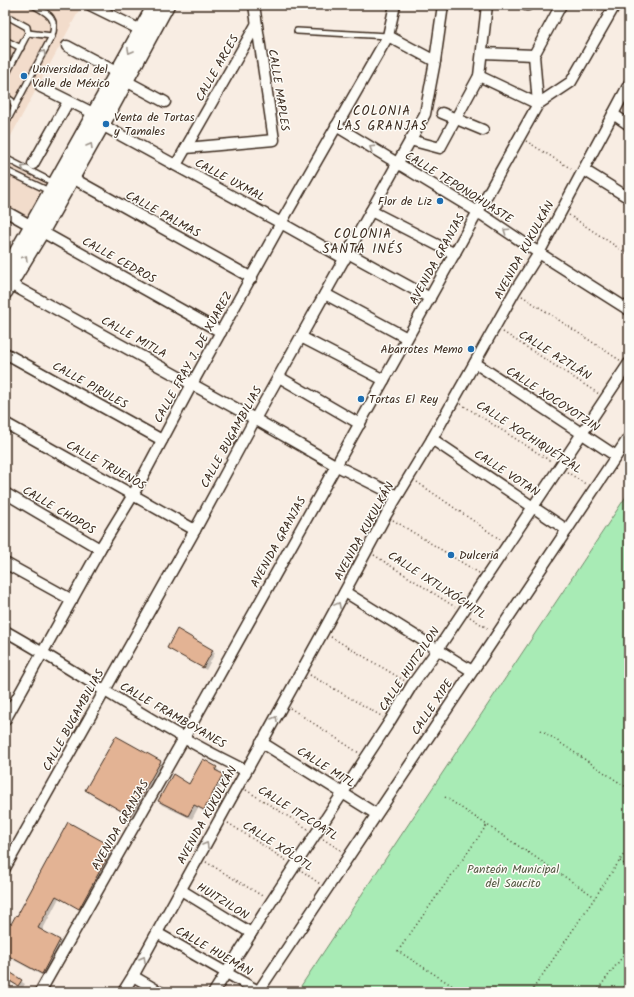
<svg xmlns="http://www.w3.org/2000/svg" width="634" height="997" font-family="Kalam,sans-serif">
<rect width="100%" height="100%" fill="#f8ede3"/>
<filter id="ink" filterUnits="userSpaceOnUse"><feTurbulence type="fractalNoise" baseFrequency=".025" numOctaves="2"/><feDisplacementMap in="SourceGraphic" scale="8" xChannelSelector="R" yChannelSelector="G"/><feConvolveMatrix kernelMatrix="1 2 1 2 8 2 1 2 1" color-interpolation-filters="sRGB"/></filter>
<g filter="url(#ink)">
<!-- built -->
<g fill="#f2dccb">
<polygon points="5,5 82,5 5,147"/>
<polygon points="5,155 50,177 29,219 5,205"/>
</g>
<!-- green -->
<polygon fill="#a8ebb5" stroke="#728a6a" points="629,492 629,992 297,992"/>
<!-- shadow -->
<g fill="#0003">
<polygon points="168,647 212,650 215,653 206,670"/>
<polygon points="160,762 164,765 134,819 90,794 87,790"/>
<polygon points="216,768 219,771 219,773 226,778 207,813 198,808 192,819 162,805 159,801 190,785"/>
<polygon points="69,823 112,848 116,851 83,911 59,898 42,931 60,941 63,944 45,977 10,958 5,967 5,922 12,926"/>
<polygon points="5,971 25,984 22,989 5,979"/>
</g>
<!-- building -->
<g fill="#e3b394" stroke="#3b2a1e">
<polygon points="177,629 213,650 203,668 167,648"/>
<polygon points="116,736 161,761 130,816 85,790"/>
<polygon points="203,759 217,767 215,770 223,774 204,810 194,805 188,816 158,801 173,774 189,784"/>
<polygon points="68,822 113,847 79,909 56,896 38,928 60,940 42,974 5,954 5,920 11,924 16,915 17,916"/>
<polygon points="5,969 22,980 18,986 5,978"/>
</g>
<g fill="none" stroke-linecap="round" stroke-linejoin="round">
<defs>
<g id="lane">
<polyline points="5,15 27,27 28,33 5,77"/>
<polyline points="297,31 388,36"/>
<polyline points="28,33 52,36"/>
<polyline points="5,40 21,48"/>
<polyline points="5,96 12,101 15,107"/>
<path d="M5 125 52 36C58 17 47 13 33 5"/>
<polyline points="5,158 54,183"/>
<polyline points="5,170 49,191"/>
</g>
<g id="street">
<polyline points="90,5 147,33"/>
<polyline points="526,5 528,5"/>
<polyline points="388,36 435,61"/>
<polyline points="67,46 118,73"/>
<polyline points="482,53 534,55"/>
<polyline points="479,76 538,104"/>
<polyline points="126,81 165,102"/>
<polyline points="41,87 95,114"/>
<polyline points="538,104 534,55 561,5"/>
<polyline points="442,113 483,130"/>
<polyline points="613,114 629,125"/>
<polyline points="102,125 281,223 345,259"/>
<polyline points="336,126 478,212 539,253 629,310"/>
<polyline points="410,140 440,148 479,76 487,5"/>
<polyline points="186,148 274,140 254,5"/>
<polyline points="33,164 68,102"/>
<polyline points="176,165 256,25"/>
<polyline points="584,170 629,198"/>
<polyline points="67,175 252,278"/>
<polyline points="5,211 221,332"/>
<polyline points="371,211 455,254"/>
<polyline points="348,253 430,298"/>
<polyline points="5,281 255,419 335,465 397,496"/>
<polyline points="325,294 407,338"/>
<polyline points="301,337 384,380"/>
<polyline points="5,353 162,440"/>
<polyline points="475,363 616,456"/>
<polyline points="279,377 360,424"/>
<polyline points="5,423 195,530"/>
<polyline points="432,439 567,530"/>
<polyline points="5,493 100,549"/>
<polyline points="5,563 72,600"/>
<polyline points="345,592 472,671"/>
<path d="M5 631C66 665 123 704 184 738 204 750 225 760 246 771"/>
<polyline points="5,720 100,549 133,495 192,384 281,223 388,36 395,5"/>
<polyline points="261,742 376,814"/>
<polyline points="5,868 195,530 255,419 425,114 435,61 443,5"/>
<polyline points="181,890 251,933"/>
<polyline points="157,933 258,991"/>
<polyline points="133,976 160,992"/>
<polyline points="40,992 184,738 538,104 571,82 615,5"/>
<polyline points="123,992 133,976 323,632 386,515 432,439 515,291 539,253 629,84"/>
<polyline points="214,992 271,902 390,721 412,685 438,649 629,363"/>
<polyline points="258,992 629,437"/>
</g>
<g id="secondary">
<polyline points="5,273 155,5"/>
<polyline points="5,292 42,231 102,125 167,5"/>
</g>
</defs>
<!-- lane casing -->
<use href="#lane" stroke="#3b2a1e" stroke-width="8"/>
<!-- street casing -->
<use href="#street" stroke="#3b2a1e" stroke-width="13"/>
<!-- secondary casing -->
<use href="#secondary" stroke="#3b2a1e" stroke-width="17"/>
<!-- path -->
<g stroke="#3b2a1e" stroke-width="1.5" stroke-dasharray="1 3" stroke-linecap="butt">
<polyline points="526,141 573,170"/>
<polyline points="569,215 629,255"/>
<polyline points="522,296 621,361"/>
<polyline points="503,332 599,394"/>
<polyline points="461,404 552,462"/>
<polyline points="567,472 587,485"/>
<polyline points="417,482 501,540"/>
<polyline points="393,520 479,573"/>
<polyline points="374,555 455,607"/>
<polyline points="470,617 490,630"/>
<polyline points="331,637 405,681"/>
<polyline points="310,675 383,717"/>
<polyline points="290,708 359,753"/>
<polyline points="541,730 629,789"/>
<polyline points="246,790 308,829"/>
<polyline points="445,797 595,897"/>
<polyline points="228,823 287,861"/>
<polyline points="323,839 342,851"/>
<polyline points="620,861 629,867"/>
<polyline points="206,862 264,897"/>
<polyline points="302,871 320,884"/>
<polyline points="462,992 398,951 487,825"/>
<polyline points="531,992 629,847"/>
<polyline points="596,992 629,948"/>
</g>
<!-- lane -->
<use href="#lane" stroke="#fdfcf7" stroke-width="5"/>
<!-- street -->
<use href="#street" stroke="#fdfcf7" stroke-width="10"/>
<!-- secondary -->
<use href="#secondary" stroke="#fdfcf7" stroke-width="14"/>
</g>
<!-- one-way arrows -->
<defs><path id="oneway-chevron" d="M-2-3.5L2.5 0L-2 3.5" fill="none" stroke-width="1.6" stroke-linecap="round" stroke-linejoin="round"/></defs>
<g stroke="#9c938a">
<use href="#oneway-chevron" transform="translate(130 51) rotate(119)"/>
<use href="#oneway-chevron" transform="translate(43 53) rotate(-63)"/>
<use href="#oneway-chevron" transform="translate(90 146) rotate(-60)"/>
<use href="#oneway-chevron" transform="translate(372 148) rotate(-148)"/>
<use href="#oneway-chevron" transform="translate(24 168) rotate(-153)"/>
<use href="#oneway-chevron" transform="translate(506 231) rotate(-146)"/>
<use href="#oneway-chevron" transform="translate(25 258) rotate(-58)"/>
<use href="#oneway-chevron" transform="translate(338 605) rotate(-62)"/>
<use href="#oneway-chevron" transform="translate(275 719) rotate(-60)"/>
<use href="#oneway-chevron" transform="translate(206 845) rotate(-61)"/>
<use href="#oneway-chevron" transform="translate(143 959) rotate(-61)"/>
</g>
</g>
<!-- markers -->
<g fill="#1f6fb2" stroke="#fdfcf7" stroke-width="1.5">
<circle cx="24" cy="76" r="4"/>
<circle cx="106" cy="124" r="4"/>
<circle cx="440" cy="201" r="4"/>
<circle cx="471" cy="349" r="4"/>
<circle cx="361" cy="399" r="4"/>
<circle cx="451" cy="555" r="4"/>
</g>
<g text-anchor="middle" stroke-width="3" stroke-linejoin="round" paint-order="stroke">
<!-- street labels -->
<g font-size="12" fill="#3b2a1e" stroke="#fdfcf7">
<text transform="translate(217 68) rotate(-60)" y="4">CALLE ARCES</text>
<text transform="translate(279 90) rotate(81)" y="4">CALLE MAPLES</text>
<text transform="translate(230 180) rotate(28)" y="4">CALLE UXMAL</text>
<text transform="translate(459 187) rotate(32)" y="4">CALLE TEPONOHUASTE</text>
<text transform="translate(163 214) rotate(29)" y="4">CALLE PALMAS</text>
<text transform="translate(524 250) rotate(-61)" y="4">AVENIDA KUKULKÁN</text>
<text transform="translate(437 259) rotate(-61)" y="4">AVENIDA GRANJAS</text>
<text transform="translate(119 260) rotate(29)" y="4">CALLE CEDROS</text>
<text transform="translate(134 337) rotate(29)" y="4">CALLE MITLA</text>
<text transform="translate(555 355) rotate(32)" y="4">CALLE AZTLÁN</text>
<text transform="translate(193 357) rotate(-61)" y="4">CALLE FRAY J. DE XUAREZ</text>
<text transform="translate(90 385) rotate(29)" y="4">CALLE PIRULES</text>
<text transform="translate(553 399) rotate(33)" y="4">CALLE XOCOYOTZIN</text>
<text transform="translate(231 437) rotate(-61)" y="4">CALLE BUGAMBILIAS</text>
<text transform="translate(529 437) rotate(33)" y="4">CALLE XOCHIQUÉTZAL</text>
<text transform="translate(106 465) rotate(29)" y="4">CALLE TRUENOS</text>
<text transform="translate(507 473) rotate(33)" y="4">CALLE VOTAN</text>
<text transform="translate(59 510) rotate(31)" y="4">CALLE CHOPOS</text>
<text transform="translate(364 531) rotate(-61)" y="4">AVENIDA KUKULKÁN</text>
<text transform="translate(278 542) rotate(-61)" y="4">AVENIDA GRANJAS</text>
<text transform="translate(437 585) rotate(33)" y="4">CALLE IXTLIXÓCHITL</text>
<text transform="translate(409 669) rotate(-56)" y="4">CALLE HUITZILON</text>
<text transform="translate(432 707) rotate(-56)" y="4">CALLE XIPE</text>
<text transform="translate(173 715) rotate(30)" y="4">CALLE FRAMBOYANES</text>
<text transform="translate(73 720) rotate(-61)" y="4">CALLE BUGAMBILIAS</text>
<text transform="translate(326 767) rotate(32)" y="4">CALLE MITL</text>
<text transform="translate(298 813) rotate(32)" y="4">CALLE ITZCOATL</text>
<text transform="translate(207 815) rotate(-61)" y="4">AVENIDA KUKULKÁN</text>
<text transform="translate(120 825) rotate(-60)" y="4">AVENIDA GRANJAS</text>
<text transform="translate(278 846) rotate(33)" y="4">CALLE XÓLOTL</text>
<text transform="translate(223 901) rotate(32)" y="4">HUITZILON</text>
<text transform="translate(214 951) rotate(30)" y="4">CALLE HUEMAN</text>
</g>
<!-- poi labels -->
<g font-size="12" fill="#3b2a1e" stroke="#fdfcf7" text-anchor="start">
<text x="32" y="73">Universidad del<tspan x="32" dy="14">Valle de México</tspan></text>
<text x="114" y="121">Venta de Tortas<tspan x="114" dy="14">y Tamales</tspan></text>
<text x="432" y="205" text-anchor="end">Flor de Liz</text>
<text x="463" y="353" text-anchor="end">Abarrotes Memo</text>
<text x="369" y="403">Tortas El Rey</text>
<text x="459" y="559">Dulceria</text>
</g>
<!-- park labels -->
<g font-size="12" fill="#565a44" stroke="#fdfcf7">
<text x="513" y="873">Panteón Municipal<tspan x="513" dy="14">del Saucito</tspan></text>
</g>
<!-- neighbourhood labels -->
<g font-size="13" letter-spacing="1" fill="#3b2a1e" stroke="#fdfcf7">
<text x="382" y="115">COLONIA<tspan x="382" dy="15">LAS GRANJAS</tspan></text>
<text x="363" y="238">COLONIA<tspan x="363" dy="15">SANTA INÉS</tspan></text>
</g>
</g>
<!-- margin -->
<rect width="634" height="997" fill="none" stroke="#fdfcf7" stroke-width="20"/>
<rect x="10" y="10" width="614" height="977" fill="none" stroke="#3b2a1e" stroke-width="1.5" filter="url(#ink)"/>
</svg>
